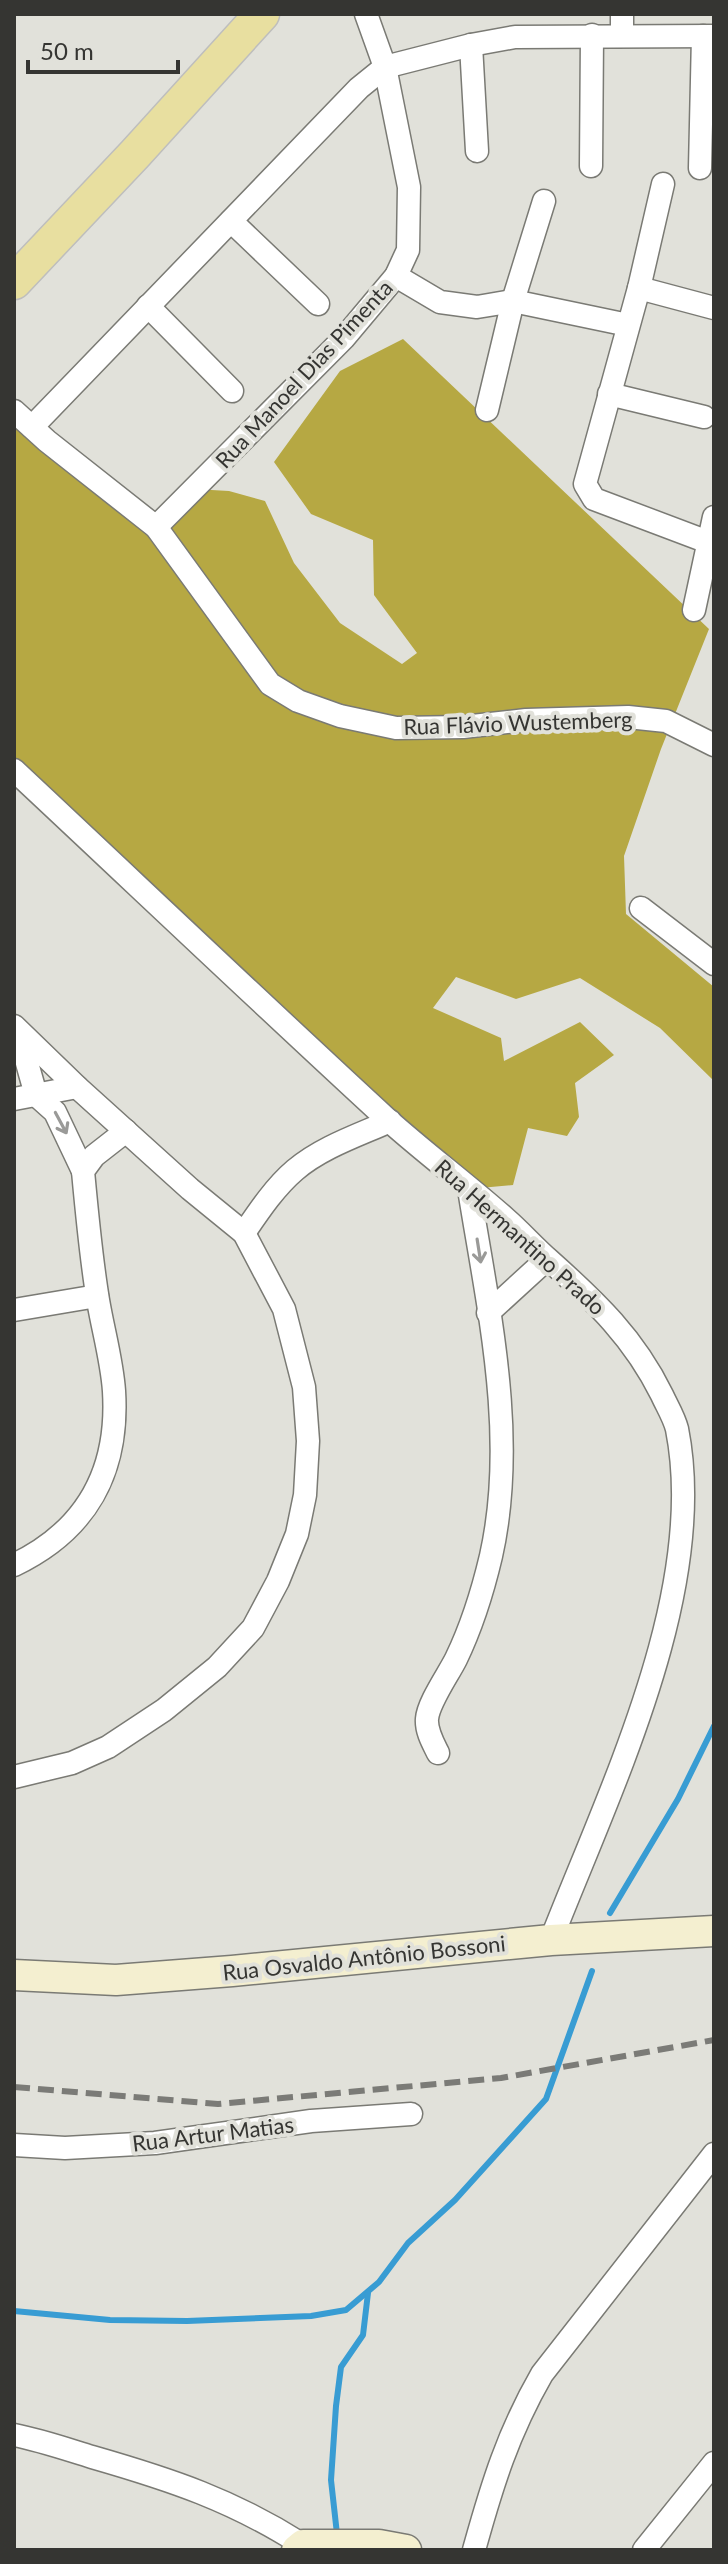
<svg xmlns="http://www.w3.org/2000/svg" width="728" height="2564" font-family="Lato,sans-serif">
<rect width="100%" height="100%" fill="#e1e1da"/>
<!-- forest -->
<polygon fill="#b6a843" points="403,339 709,629 661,749 624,856 626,914 714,987 714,1081 660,1028 580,978 516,999 456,977 433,1008 501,1038 504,1061 580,1022 614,1055 575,1083 579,1117 567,1136 528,1128 513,1185 469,1189 14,770 14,420 155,527 194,489 229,491 265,501 294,563 340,623 402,664 417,653 374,595 373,540 311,514 274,462 340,371"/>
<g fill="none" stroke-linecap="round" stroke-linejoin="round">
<!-- stream -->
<g stroke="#389cd3" stroke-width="6">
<polyline points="610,1913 678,1799 714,1726"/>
<polyline points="14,2311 110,2320 187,2321 311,2316 346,2310 379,2282 408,2243 455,2200 546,2099 592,1971"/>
<polyline points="337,2534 331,2480 336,2406 341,2367 363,2335 368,2293"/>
</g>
<defs>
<g id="street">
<polyline points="622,14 622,35"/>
<polyline points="471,45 477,151"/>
<polyline points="591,166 592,35"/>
<polyline points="700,168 703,36"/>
<polyline points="663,184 639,288 585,484 594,499 708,542"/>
<polyline points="231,221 318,304"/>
<polyline points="396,276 440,302 477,307 513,301 628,325"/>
<polyline points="639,288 714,308"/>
<polyline points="148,306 232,391"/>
<polyline points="609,394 704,417"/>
<polyline points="487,410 513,301 544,201"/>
<polyline points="14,411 47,441 156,527 270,684 298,701 340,716 396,728 463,727 526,720 628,717 666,721 714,745"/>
<polyline points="32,427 359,88 385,67 471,45 515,37 714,36"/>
<polyline points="156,527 344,338 396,276 408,250 409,187 385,67 366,14"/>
<polyline points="694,610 714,517"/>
<path d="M14 770C138 886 262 1004 387 1119 426 1154 468 1185 506 1219 521 1232 534 1247 549 1260 596 1302 634 1338 662 1395 667 1406 674 1417 677 1429 709 1591 609 1791 551 1940"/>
<polyline points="641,908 714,964"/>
<polyline points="14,1026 77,1087 190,1189 244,1233 284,1309 304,1387 308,1441 305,1495 297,1534 278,1581 253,1628 217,1667 164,1710 108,1747 72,1763 14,1777"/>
<polyline points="18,1031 36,1095 55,1112 83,1171"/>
<polyline points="14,1099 77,1087"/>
<path d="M244 1233C259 1211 275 1187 295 1170 322 1147 359 1135 390 1121"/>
<polyline points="14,1310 97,1296"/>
<polyline points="488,1313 547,1259"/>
<path d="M14 1565C87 1530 119 1471 114 1391 112 1361 103 1330 98 1300 91 1258 87 1214 83 1171L94 1156 126 1131"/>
<path d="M438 1753C433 1743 426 1731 427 1719 428 1703 448 1675 456 1659 471 1628 483 1590 491 1556 518 1436 488 1308 469 1189"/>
<polyline points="14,2145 65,2148 155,2143 311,2121 411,2114"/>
<path d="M14 2435C40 2440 66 2449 92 2457 172 2480 232 2500 303 2545"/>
<path d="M474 2550C492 2485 508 2433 542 2374L714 2154"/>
<polyline points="644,2550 714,2463"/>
</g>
<g id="secondary">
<polyline points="14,1975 116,1980 232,1971 551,1940 714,1931"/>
<polyline points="297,2550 303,2545 379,2545 406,2550"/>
</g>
<polyline id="primary" points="14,282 135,154 262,14"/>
</defs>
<!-- street casing -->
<use href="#street" stroke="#7a7a74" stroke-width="25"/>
<!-- secondary casing -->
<use href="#secondary" stroke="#7a7a74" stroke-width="33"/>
<!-- primary casing -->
<use href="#primary" stroke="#bebebd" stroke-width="37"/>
<!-- street -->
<use href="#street" stroke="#fff" stroke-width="22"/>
<!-- secondary -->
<use href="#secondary" stroke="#f4efd0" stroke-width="30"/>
<!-- primary -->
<use href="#primary" stroke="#e8dfa0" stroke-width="34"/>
<!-- rail -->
<polyline stroke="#7b7b77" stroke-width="6" stroke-dasharray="16 8" stroke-linecap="butt" points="14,2087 218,2104 501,2078 714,2040"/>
</g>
<!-- one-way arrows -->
<defs><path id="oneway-shaft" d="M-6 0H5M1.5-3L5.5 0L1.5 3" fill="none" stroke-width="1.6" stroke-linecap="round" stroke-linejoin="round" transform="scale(2)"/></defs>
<g stroke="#9a9a98">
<use href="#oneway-shaft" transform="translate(61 1123) rotate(62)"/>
<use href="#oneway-shaft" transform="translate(479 1251) rotate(81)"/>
</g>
<g text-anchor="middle" stroke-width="8" stroke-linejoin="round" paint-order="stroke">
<!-- street labels -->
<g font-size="22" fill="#353532" stroke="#e1e1da">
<text transform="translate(304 374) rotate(-47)" y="8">Rua Manoel Dias Pimenta</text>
<text transform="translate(518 723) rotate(-2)" y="8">Rua Flávio Wustemberg</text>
<text transform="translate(520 1237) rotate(42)" y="8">Rua Hermantino Prado</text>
<text transform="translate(364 1958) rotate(-6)" y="8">Rua Osvaldo Antônio Bossoni</text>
<text transform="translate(213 2134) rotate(-7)" y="8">Rua Artur Matias</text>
</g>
</g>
<!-- border -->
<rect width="728" height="2564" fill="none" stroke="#353532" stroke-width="32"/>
<!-- scale -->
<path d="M28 60v12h150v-12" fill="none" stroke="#353532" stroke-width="4"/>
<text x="40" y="60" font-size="24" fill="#353532" stroke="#e1e1da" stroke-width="6" paint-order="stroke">50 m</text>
</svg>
